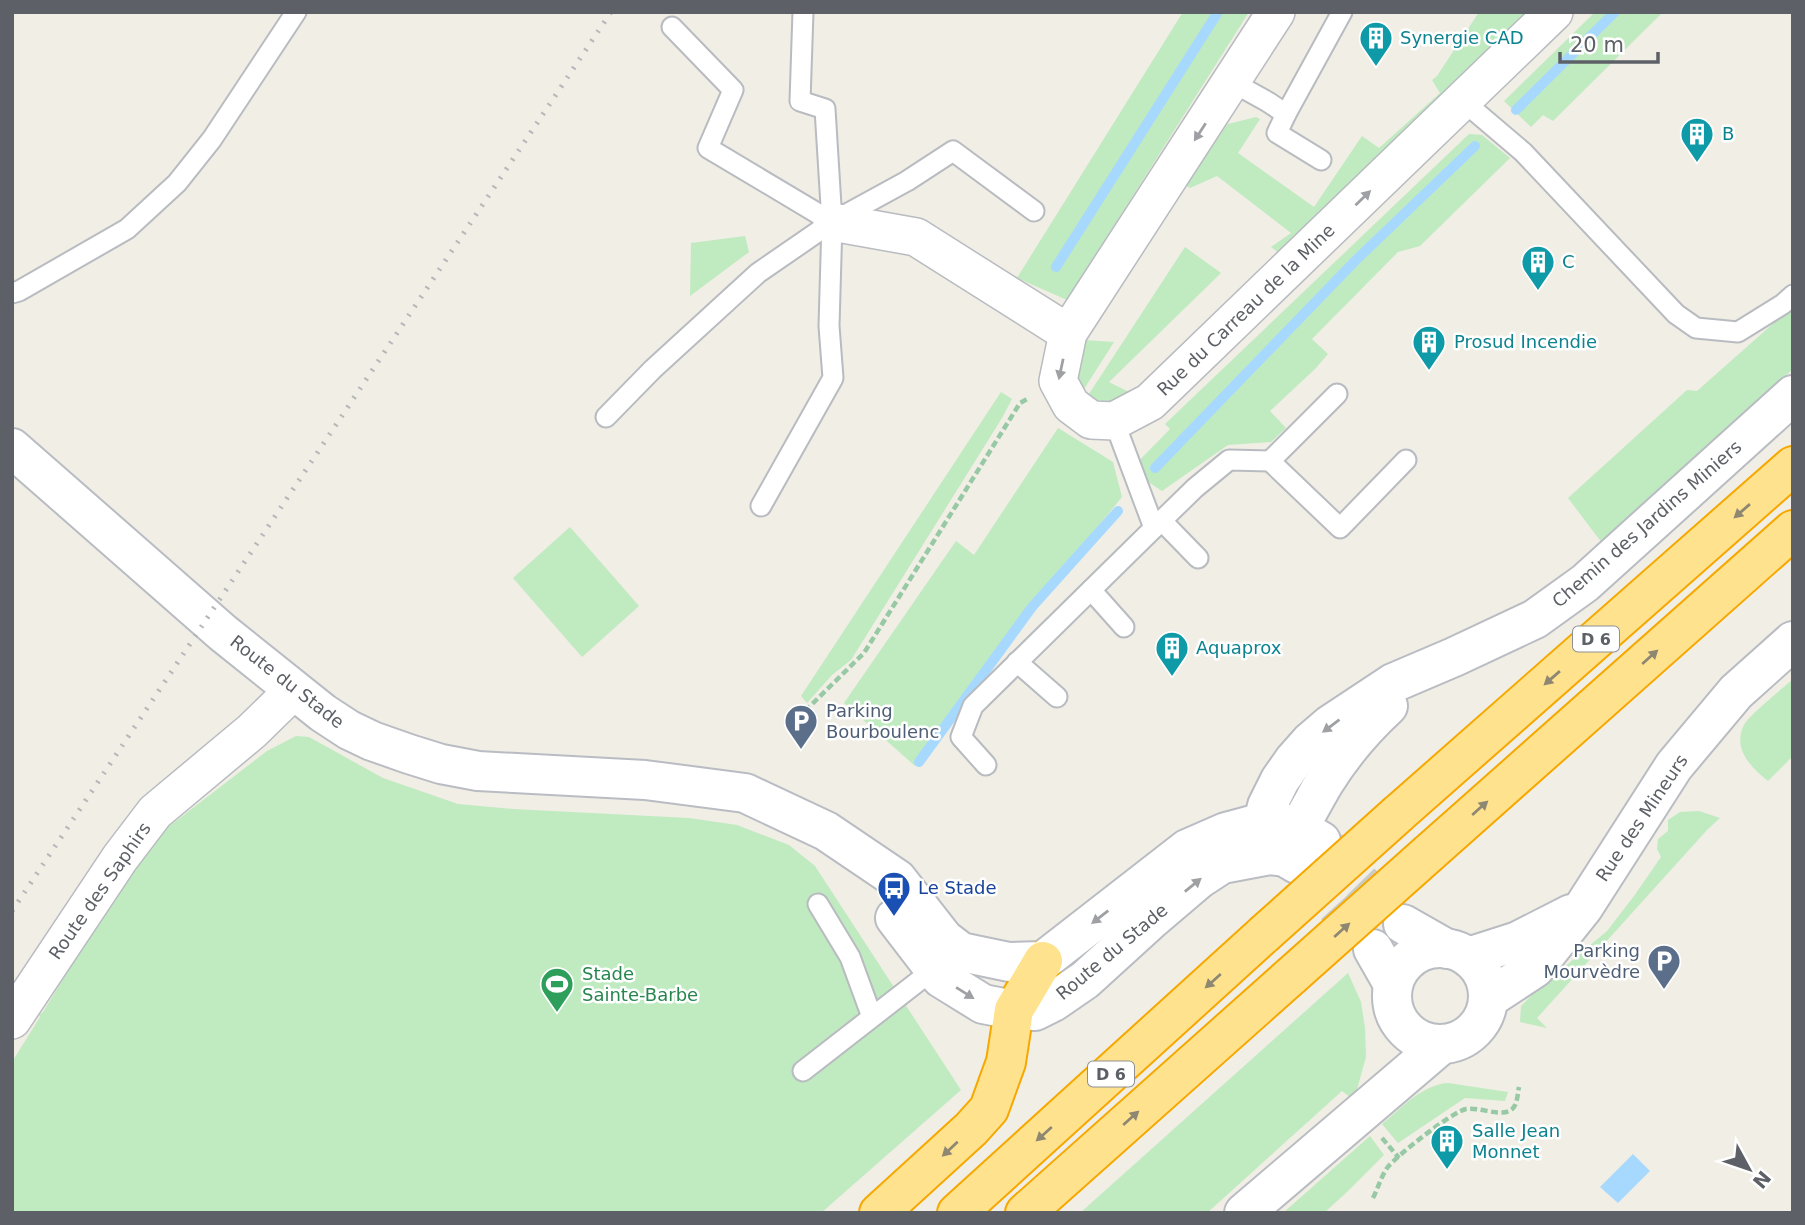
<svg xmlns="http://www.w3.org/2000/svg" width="1805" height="1225" font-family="'DejaVu Sans',sans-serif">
<rect width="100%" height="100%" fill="#f0eee5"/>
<!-- green -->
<g fill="#c0eac0">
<polygon points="1183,12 1249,12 1067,300 1017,278"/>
<polygon points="1479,12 1530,12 1284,257 1271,247 1291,233 1217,176 1190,188 1183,184 1213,140 1228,124 1256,117 1260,119 1238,153 1314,207 1362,136 1379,148 1440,93 1432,80 1437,76"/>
<polygon points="1595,12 1663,12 1553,121 1543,115 1531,127 1504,101"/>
<polygon points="1469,134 1482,135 1510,158 1420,246 1398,252 1312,339 1328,354 1315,369 1270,411 1286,428 1271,442 1228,445 1162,491 1130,470 1170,429 1165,424"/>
<polygon points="745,236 749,252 690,296 691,243"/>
<polygon points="1185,247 1221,273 1109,382 1141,398 1106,406 1089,394"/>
<polygon points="1793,306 1793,369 1602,543 1568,498 1687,390 1697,391"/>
<polygon points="1084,340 1114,342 1084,389 1074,378"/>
<polygon points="1001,392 1012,399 1002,418 851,660 832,675 807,703 801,696"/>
<polygon points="1058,428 1113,462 1122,497 1032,607 915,766 844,703 956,541 974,555"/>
<polygon points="570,527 639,606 582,657 513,578"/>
<path d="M1793 679V756L1768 781C1751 768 1732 748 1744 725 1749 715 1783 688 1793 679Z"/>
<polygon points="296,736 309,737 383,778 458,804 513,809 689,818 737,825 789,845 815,866 961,1090 821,1213 12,1213 12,1062 40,1017 39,1015 43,1012 131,867 163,831 267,751"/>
<polygon points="1699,811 1720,818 1707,830 1537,1018 1547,1028 1520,1022 1521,1006 1537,990 1607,931 1634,896 1661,857 1657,849 1658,839 1668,831 1668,820 1680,812"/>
<polygon points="1348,973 1361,1002 1365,1028 1366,1057 1354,1100 1342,1091 1207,1213 1080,1213"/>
<path d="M1448 1083 1508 1092 1505 1101 1465 1098 1398 1143 1382 1124C1402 1108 1421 1085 1448 1083Z"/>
<polygon points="1370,1136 1384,1155 1348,1191 1324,1213 1283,1213"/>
</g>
<!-- water -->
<polygon fill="#a7d9ff" points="1633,1154 1650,1171 1618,1203 1600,1187"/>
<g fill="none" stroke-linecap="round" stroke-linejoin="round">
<!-- stream -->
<g stroke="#a7d9ff" stroke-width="10">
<polyline points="1516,110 1615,12"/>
<polyline points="1056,267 1218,12"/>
<polyline points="1155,468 1356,260 1475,146"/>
<polyline points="919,762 1032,607 1118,511"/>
</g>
<!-- secondary-tunnel -->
<g stroke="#cbcbc6" stroke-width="38" stroke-dasharray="38 19" stroke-linecap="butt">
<polyline points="1321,841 1401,923"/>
<polyline points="1297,864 1373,948"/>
</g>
<defs>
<g id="lane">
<polyline points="672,27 733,90 708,148 832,222"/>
<polyline points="1232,82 1268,102 1286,114 1277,133 1321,160"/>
<polyline points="1463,101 1523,152 1676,314 1696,328 1738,332 1783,304 1793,295"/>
<polyline points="1286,114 1342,12"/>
<polyline points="12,293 19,291 127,229 177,183 212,139 296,12"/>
<polyline points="606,417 653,369 758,273 832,222 907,181 953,151 1034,211"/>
<polyline points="1270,461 1340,528 1406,460"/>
<polyline points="761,506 833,378 829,326 832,222 825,109 800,101 803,12"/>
<polyline points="1162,521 1198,558"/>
<polyline points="1154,528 1195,488 1229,460 1270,461 1337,394"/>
<polyline points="1091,590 1124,627"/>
<polyline points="1017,662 1057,697"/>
<polyline points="986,765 961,737 973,706 1154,528 1114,421"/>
<polyline points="818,904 850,957 872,1017"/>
<polyline points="803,1071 938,966"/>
</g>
<g id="street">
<polyline points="1276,12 1068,333 1058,381 1071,405 1091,420 1114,421 1150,402 1554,12"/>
<polyline points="832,222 916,237 1068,333"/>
<polyline points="12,1020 120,858 155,812 252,731 294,690"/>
</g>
<g id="secondary">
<polyline points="12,448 223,633 323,713 349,730 372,741 409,754 441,764 478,771 645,780 745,793 826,831 897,879 944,939 961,952 1009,962 1043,961 1187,849 1226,832 1263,822 1280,822 1299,828 1321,841"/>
<path d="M1281 847C1302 828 1310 806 1324 783 1342 754 1363 729 1388 706"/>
<polyline points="1270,855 1263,822 1267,806 1280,780 1294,760 1310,742 1331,724 1393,683 1454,657 1535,619 1585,583 1793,395"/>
<polyline points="895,918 941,978 983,1004 1014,1010 1035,1011 1053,1002 1085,980 1152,919 1199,879 1222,864 1270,855 1285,857 1297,864"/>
<polyline points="1403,924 1447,949"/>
<circle cx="1440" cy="996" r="48"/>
<polyline points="1373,949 1393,984"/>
<polyline points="1468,957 1518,941 1571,914"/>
<polyline points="1488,999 1535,968 1583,908 1674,766 1736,692 1793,641"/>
<polyline points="1244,1213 1442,1044"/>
</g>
<g id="highway">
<polyline points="1399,813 1793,466"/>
<polyline points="1429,853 1793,530"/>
<polyline points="879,1213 971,1129 989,1109 1006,1062 1014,1010 1043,961"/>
<polyline points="957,1213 1263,935"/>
<polyline points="1025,1213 1291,976"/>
</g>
</defs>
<!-- lane casing -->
<use href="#lane" stroke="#b8bbc0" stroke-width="23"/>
<!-- street casing -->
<use href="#street" stroke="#b8bbc0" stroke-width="40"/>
<!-- secondary casing -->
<use href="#secondary" stroke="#b9bcc2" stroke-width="42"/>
<!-- highway casing -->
<use href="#highway" stroke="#f6a800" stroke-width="42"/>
<!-- path -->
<g stroke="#97c9a5" stroke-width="4.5" stroke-dasharray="7 3.5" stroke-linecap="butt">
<polyline points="805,711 864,653 1020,403 1029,398"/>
<polyline points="1382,1138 1399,1158"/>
<path d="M1373 1198C1378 1188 1381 1177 1387 1168 1396 1156 1452 1112 1466 1109 1479 1107 1498 1116 1509 1111 1518 1107 1517 1096 1519 1087"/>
</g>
<!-- lane -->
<use href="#lane" stroke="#fff" stroke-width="19"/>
<!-- street -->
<use href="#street" stroke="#fff" stroke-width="37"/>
<!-- secondary -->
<use href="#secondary" stroke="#fff" stroke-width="38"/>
<!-- highway -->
<use href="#highway" stroke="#ffe28e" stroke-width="38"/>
<!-- rail -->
<polyline stroke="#b6b7b8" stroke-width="5" stroke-dasharray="2 9" stroke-linecap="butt" points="12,911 611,12"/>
<defs>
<g id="highway-bridge">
<polyline points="1263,935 1399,813"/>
<polyline points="1291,976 1429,853"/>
</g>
</defs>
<!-- highway-bridge casing -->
<use href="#highway-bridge" stroke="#f6a800" stroke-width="42" stroke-linecap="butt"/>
<!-- highway-bridge -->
<use href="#highway-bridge" stroke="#ffe28e" stroke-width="38"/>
</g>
<!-- one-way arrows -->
<defs><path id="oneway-solid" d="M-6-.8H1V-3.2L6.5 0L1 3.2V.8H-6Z" transform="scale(1.75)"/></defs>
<g fill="#9ea0a4">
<use href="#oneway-solid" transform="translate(1200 132) rotate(123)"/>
<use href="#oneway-solid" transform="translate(1363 198) rotate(-44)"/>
<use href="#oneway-solid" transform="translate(1061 369) rotate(102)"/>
<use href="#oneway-solid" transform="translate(1331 726) rotate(143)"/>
<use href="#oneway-solid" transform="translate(1193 885) rotate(-39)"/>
<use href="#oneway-solid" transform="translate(1100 917) rotate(142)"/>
<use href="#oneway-solid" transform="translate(965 993) rotate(32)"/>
</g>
<g fill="#8e8873">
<use href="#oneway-solid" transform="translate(1742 511) rotate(139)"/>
<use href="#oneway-solid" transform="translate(1650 657) rotate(-42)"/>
<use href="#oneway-solid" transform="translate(1552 678) rotate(139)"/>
<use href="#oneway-solid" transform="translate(1480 808) rotate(-42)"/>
<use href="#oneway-solid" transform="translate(1342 930) rotate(-42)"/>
<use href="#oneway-solid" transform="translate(1213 981) rotate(138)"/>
<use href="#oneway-solid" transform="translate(1131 1118) rotate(-42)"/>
<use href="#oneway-solid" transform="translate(1044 1134) rotate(138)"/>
<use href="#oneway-solid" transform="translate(950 1149) rotate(137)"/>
</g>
<!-- icons -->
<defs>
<symbol id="building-pin" viewBox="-11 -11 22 30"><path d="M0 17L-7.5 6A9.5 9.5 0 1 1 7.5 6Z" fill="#0f9aa8" stroke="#fff"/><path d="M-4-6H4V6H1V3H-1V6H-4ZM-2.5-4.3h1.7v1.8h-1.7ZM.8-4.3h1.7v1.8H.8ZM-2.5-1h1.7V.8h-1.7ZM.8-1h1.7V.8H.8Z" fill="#fff"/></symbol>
<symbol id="parking-pin" viewBox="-11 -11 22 30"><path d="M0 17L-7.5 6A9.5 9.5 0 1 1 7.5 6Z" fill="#5c6f8a" stroke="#fff"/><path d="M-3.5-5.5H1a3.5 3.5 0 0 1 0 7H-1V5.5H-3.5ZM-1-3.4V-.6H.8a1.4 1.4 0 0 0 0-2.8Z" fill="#fff"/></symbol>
<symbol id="bus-pin" viewBox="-11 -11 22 30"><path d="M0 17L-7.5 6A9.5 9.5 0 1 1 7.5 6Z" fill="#1a4fb4" stroke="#fff"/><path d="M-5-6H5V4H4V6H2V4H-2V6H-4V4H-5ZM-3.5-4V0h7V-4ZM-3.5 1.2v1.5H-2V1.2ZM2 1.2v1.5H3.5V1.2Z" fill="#fff"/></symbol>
<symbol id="stadium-pin" viewBox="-11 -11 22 30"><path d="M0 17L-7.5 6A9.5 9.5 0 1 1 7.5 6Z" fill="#2e9e5b" stroke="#fff"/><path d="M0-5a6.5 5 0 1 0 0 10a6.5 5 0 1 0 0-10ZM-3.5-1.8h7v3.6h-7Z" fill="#fff"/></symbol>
</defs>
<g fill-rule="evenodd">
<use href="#building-pin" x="1357" y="19" width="38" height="52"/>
<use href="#building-pin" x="1678" y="115" width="38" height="52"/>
<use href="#building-pin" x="1519" y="243" width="38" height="52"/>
<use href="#building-pin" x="1410" y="323" width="38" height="52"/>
<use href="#building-pin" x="1153" y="629" width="38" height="52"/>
<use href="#parking-pin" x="782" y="702" width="38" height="52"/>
<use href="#bus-pin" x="875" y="869" width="38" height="52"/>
<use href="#parking-pin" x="1645" y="942" width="38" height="52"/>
<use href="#stadium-pin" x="538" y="965" width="38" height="52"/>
<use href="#building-pin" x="1428" y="1122" width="38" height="52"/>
</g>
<g text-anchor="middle" stroke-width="5" stroke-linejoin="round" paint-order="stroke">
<!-- shield labels -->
<g fill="#fff" stroke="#8e9095" stroke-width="2">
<rect x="1573" y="626.5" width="46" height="25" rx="5"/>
<rect x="1088" y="1061.5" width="46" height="25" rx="5"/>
</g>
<g font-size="16" font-weight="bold" fill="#5d6167">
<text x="1596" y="645">D 6</text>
<text x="1111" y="1080">D 6</text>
</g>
<!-- culture labels -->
<g font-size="18" fill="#0d838f" stroke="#fff" text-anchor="start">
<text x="1400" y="44">Synergie CAD</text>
<text x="1722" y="140">B</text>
<text x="1562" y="268">C</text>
<text x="1454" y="348">Prosud Incendie</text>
<text x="1196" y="654">Aquaprox</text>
<text x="1472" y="1137">Salle Jean<tspan x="1472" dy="21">Monnet</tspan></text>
</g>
<!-- street labels -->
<g font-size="18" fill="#5d6167" stroke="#fff">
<text transform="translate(1246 310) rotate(-44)" y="6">Rue du Carreau de la Mine</text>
<text transform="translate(1647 524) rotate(-41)" y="6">Chemin des Jardins Miniers</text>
<text transform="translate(287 682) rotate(38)" y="6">Route du Stade</text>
<text transform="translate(1642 818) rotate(-56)" y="6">Rue des Mineurs</text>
<text transform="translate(100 891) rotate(-55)" y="6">Route des Saphirs</text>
<text transform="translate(1112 952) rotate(-40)" y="6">Route du Stade</text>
</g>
<!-- service labels -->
<g font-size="18" fill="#4e5e75" stroke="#fff" text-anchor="start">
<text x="826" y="717">Parking<tspan x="826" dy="21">Bourboulenc</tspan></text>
<text x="1640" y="957" text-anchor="end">Parking<tspan x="1640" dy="21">Mourvèdre</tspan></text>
</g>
<!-- transit labels -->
<g font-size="18" fill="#164399" stroke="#fff" text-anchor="start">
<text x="918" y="894">Le Stade</text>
</g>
<!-- leisure labels -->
<g font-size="18" fill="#27864d" stroke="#fff" text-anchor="start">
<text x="582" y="980">Stade<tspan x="582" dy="21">Sainte-Barbe</tspan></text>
</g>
</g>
<!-- border -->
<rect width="1805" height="1225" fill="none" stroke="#5d6167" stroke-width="28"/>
<!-- north arrow -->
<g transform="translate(1749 1169) rotate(130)" stroke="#ffffff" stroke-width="5" paint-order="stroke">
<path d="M0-5L12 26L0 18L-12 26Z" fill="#5d6167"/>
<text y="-10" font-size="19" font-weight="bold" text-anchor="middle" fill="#5d6167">N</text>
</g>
<!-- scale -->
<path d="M1560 52v10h98v-10" fill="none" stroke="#5d6167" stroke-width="3.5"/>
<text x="1570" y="52" font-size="21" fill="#5d6167" stroke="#ffffff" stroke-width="5" paint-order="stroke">20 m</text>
</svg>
